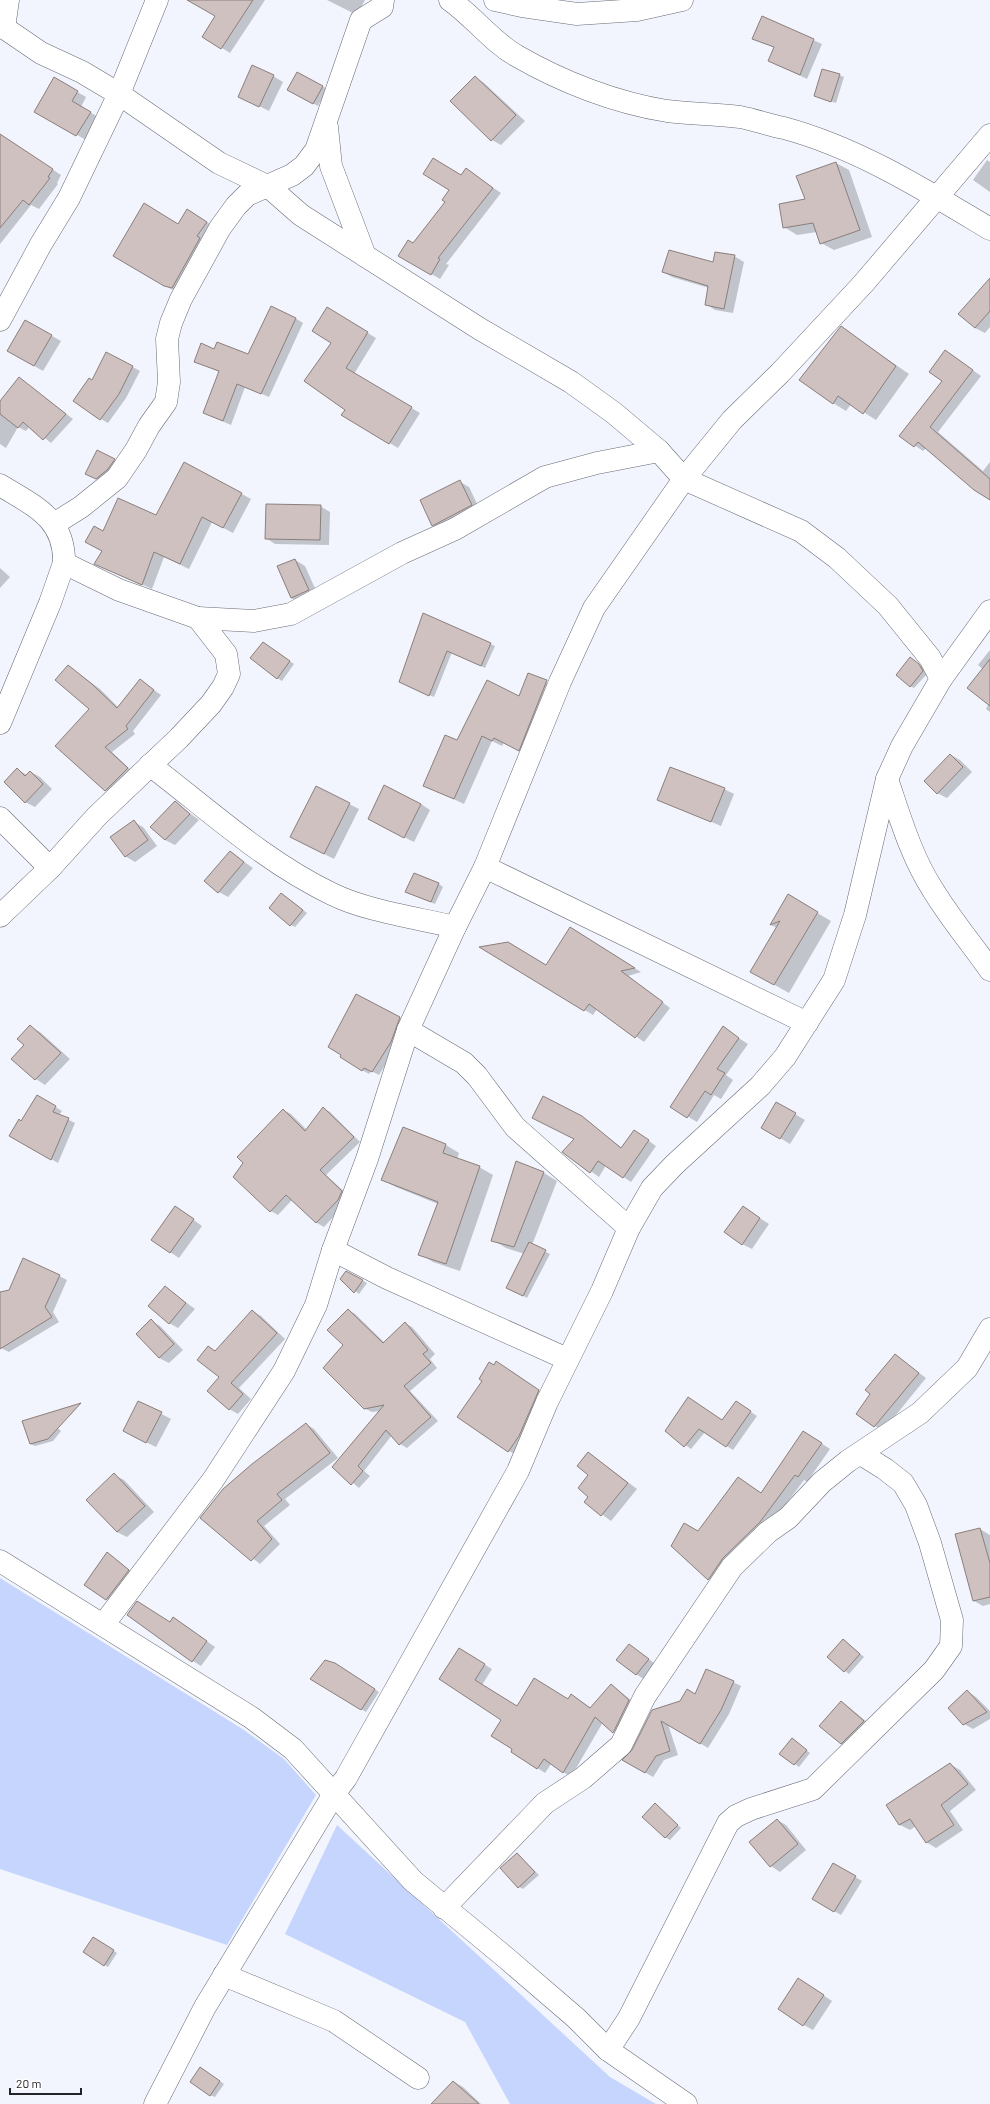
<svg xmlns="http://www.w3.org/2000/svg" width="990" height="2104" font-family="Barlow,sans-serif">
<rect width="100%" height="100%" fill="#f2f5fe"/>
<!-- green -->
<g fill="#c6d5fd">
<polygon points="0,1578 244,1730 284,1759 316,1795 227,1945 0,1869"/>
<polygon points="337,1825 610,2077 656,2104 510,2104 465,2022 285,1934"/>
</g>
<!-- shadow -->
<g fill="#0003">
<polygon points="195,0 265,0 230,53 203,36 216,16"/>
<polygon points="327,0 365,0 357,15"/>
<polygon points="762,17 822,44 807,79 769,61 775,48 753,38"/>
<polygon points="298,73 327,89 318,106 288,90"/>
<polygon points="839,75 844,77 836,103 815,96"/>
<polygon points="273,76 283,82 269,111 247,100"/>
<polygon points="475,77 484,83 525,121 501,145 492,140"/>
<polygon points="55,79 86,97 81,107 100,118 86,140 35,111"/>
<polygon points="0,135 61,175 57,183 58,184 39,209 31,205 0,244"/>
<polygon points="987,160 990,162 990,192 973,180"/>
<polygon points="836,163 849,170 872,237 834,250 821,243 817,232 797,235 784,227"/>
<polygon points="466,169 501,193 446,264 449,265 440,279 399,255 414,244 446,202"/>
<polygon points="194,214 213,226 179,291 171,289 114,256 178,225"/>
<polygon points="734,256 744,262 733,313 715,310 706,304 709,288 672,277 663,272 714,264"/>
<polygon points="990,279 990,327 985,333 975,328"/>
<polygon points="336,314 376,338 354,374 420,413 398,448 343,415 346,409 333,343"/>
<polygon points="295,318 303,323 269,397 245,387 231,425 204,413 219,372 195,361 215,350 249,355"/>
<polygon points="25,321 61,341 43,371 8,351"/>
<polygon points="841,327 909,374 876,420 851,404 846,411 833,403"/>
<polygon points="946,351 981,376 938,432 983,471 990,462 990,499 926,448 923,451 901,436 943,381"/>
<polygon points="107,353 140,371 126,398 108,423 101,419 93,381"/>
<polygon points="19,378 73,419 51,443 30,426 26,431 18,427 6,448 0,444 0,402"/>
<polygon points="115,460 119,462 101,481 91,476"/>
<polygon points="460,482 469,487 480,510 443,530 433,525"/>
<polygon points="242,494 251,499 233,533 212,522 189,569 164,557 152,589 95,563 103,551 103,532"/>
<polygon points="320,506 330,512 329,545 275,544 266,538"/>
<polygon points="295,560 305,566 318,595 301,603 291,598"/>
<polygon points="0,568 10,577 0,588"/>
<polygon points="424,614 495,646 485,668 452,652 434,697 405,684"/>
<polygon points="268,646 294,664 282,681 277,678"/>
<polygon points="990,650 990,712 986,709 989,703 983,669 978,665"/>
<polygon points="915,661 923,668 927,674 914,688 910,686"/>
<polygon points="68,666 100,689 119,708 140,680 161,695 133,731 135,734 112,752 135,774 114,795 106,790 90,709"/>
<polygon points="528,674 556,687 528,755 504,742 502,746 492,741 464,804 424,785 458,742 519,697"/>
<polygon points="951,755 960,760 972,772 947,798 937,793"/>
<polygon points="17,769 27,775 31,772 40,777 52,789 35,807 25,802"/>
<polygon points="724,789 734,794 721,826 658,799"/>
<polygon points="175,802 199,820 175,845 165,840 151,827"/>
<polygon points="349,804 359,809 334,859 300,842"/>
<polygon points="421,804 430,810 414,842 378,824"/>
<polygon points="134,822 143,827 157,846 135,862 125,856"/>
<polygon points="230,852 253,868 228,897 219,892"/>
<polygon points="439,884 443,887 435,904 411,894"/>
<polygon points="282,894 307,913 295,927 291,925"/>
<polygon points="788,896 831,921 789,993 752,972 777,928 771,925"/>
<polygon points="579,934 641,972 628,976 670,1008 644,1042 597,1009 593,1015 482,948 547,966"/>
<polygon points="400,1018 406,1022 397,1046 379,1075 371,1071 369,1074 362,1070"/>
<polygon points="31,1027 40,1032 70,1059 45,1085 36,1079 13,1059 26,1045"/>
<polygon points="723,1028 748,1044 726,1075 733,1080 721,1099 714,1095 697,1122 672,1107"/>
<polygon points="38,1096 62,1111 59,1115 75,1123 58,1163 10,1135 22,1122"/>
<polygon points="776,1103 805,1120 790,1144 762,1127"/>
<polygon points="323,1108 330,1112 360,1142 326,1175 349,1196 345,1204 324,1227 317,1223 292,1200 278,1215 271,1211 283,1110 291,1114 307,1130"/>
<polygon points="581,1117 622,1148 642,1136 656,1146 631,1182 606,1165 599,1177 564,1152 575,1139"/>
<polygon points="403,1128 446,1145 459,1153 457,1159 479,1167 493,1175 460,1271 433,1262 420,1254 438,1204 396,1187 383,1180"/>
<polygon points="517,1163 544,1173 557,1181 532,1245 550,1254 527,1298 512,1290 525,1254 506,1248 493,1240"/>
<polygon points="184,1213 202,1226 179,1258 170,1252"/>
<polygon points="752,1213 769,1224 752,1249 742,1244"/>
<polygon points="346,1272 367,1283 359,1294 341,1279"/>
<polygon points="59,1276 67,1280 53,1312 59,1322 9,1352 1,1348 0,1293"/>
<polygon points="165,1287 195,1309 178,1328 169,1323"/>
<polygon points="348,1310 355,1314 385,1343 405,1323 412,1327 435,1354 430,1359 437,1368 410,1391 438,1421 407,1448 400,1444 392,1435 364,1471 370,1476 359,1488 334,1467 380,1411 372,1412 364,1408 345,1345"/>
<polygon points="253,1311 261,1316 285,1339 239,1388 251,1399 238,1414 229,1409 220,1377 208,1347 216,1351"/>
<polygon points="151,1321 160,1326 183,1350 169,1363 159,1358"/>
<polygon points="895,1355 926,1378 883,1431 875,1426"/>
<polygon points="510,1370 551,1399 522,1458 509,1451"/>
<polygon points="139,1402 171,1419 156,1447 133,1436"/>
<polygon points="742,1406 757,1416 733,1450 705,1432 691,1449 666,1431 723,1421"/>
<polygon points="47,1419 61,1431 53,1441 35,1446 30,1444"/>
<polygon points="306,1424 314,1429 338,1458 285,1499 290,1505 264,1526 280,1544 260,1564 201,1518"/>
<polygon points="812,1437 830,1449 807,1482 804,1480 769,1527 718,1584 709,1579 672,1546 698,1533 738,1478 762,1494"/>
<polygon points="589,1453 637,1489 611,1521 585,1502 589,1497"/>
<polygon points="114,1475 124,1480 154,1512 127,1537 117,1532"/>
<polygon points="980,1529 990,1535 990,1604 983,1606 974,1601 957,1535"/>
<polygon points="108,1553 133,1573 111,1602 86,1584"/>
<polygon points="174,1618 215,1647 201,1666 193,1661 170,1623"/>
<polygon points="844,1640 864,1657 849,1674 828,1657"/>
<polygon points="629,1645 657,1665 645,1680 636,1674"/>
<polygon points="467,1654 492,1669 482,1685 518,1707 568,1700 572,1695 591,1708 612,1685 637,1705 621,1736 603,1722 571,1777 551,1764 545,1773 512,1751 514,1749 503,1720 440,1679"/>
<polygon points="334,1664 379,1692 366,1712 311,1679"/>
<polygon points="733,1682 741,1686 729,1714 708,1748 668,1724 678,1755 664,1760 653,1777 624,1760 633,1751 653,1711"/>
<polygon points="967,1691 976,1697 990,1711 990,1719 973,1729 964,1724"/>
<polygon points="841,1702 850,1708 873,1727 851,1749 841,1744"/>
<polygon points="796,1742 810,1753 799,1767 781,1754"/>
<polygon points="950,1764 960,1770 976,1790 950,1811 963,1830 936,1848 926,1842 916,1826 910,1830 900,1825 887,1805"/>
<polygon points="656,1805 681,1828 670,1840 665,1837"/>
<polygon points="777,1820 786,1825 806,1850 780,1872 771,1866 751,1842"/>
<polygon points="517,1854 539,1875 523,1889 519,1887"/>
<polygon points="834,1865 862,1881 841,1915 813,1899"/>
<polygon points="93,1938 117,1953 108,1967 84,1952"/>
<polygon points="808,1985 832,2001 813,2030 804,2025"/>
<polygon points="205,2071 224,2084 215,2097 210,2095"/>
<polygon points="454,2082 463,2087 481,2104 447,2104"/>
</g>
<!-- building -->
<g fill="#cec1bf" stroke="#8b7f7c">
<polygon points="187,0 253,0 221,49 202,37 215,16"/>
<polygon points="762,16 814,39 800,75 768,61 774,47 752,39"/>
<polygon points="252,65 274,75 259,107 238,97"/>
<polygon points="822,69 840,74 831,102 814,96"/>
<polygon points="297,72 323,86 313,104 287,90"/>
<polygon points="475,76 516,115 491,141 450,101"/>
<polygon points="54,77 78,91 72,101 91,112 76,136 34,112"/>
<polygon points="0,134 53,169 48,177 50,178 29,205 23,200 0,228"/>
<polygon points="433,158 461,175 466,168 493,188 438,258 440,259 431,275 398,256 408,240 413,243 445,202 442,200 449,190 423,174"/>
<polygon points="836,162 860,230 820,244 813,223 783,228 779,204 805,199 796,176"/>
<polygon points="144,203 178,224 187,209 207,222 197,236 200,238 172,288 164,286 113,256"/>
<polygon points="669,250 713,262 715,252 735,255 724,309 705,305 708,286 662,272"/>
<polygon points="990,278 990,311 975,328 958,314"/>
<polygon points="271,306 296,318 261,394 237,384 223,421 203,413 219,371 194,362 201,343 214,349 217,342 248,354"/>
<polygon points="327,307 368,332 346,368 412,407 389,444 341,415 345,410 304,381 331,343 312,331"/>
<polygon points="25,320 52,335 34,366 7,351"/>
<polygon points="841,326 896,366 863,414 838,396 833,404 799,380"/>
<polygon points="945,350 973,370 930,427 990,479 990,500 974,490 918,442 914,447 899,436 942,381 929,372"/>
<polygon points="106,352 133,366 119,394 100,420 73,401 89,378 92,380"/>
<polygon points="19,377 66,414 43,440 23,422 18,428 0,414 0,401"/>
<polygon points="97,450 115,459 108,469 96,479 85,474"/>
<polygon points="184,462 242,493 223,528 202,517 180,564 154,552 142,585 94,564 102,551 85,542 94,526 103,531 118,498 156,515"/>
<polygon points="460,480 472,505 432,526 420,500"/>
<polygon points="266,504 321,505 320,540 265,539"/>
<polygon points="295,559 309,590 291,598 277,566"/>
<polygon points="423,613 491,643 481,666 447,651 429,696 399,682"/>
<polygon points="263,642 290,661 277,679 250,658"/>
<polygon points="910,657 919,664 923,671 910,687 896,675"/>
<polygon points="990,659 990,706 967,688"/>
<polygon points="68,665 92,684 117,708 140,679 154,690 126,726 128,729 105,747 128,768 105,791 55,746 89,709 55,680"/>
<polygon points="528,673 547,680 519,751 494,738 492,741 482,736 454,799 423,786 445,735 457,740 487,680 519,696"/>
<polygon points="950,754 963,767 937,794 924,781"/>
<polygon points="670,767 725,788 711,822 657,800"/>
<polygon points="17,768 25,776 30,771 43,784 25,803 4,782"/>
<polygon points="384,785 421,804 404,838 368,819"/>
<polygon points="316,786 350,803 324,854 290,837"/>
<polygon points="175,801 190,814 165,840 150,827"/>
<polygon points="134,820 148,840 125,857 110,837"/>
<polygon points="230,851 244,862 218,893 204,881"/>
<polygon points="414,873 439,883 431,902 405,892"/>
<polygon points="281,893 303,910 290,926 269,908"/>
<polygon points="788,894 818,912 774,985 750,972 780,921 770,925"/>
<polygon points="570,927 635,968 621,971 663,1002 635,1038 589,1004 584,1011 479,947 508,942 546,965"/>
<polygon points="356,994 400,1017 391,1042 372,1072 364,1068 362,1071 340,1057 341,1055 328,1047"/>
<polygon points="30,1025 61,1053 35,1080 11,1059 24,1045 17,1039"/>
<polygon points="723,1026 739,1038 717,1069 725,1073 711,1095 705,1091 687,1118 670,1107"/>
<polygon points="37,1095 56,1106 53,1112 69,1118 51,1160 9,1136 19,1119 21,1121"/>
<polygon points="543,1096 582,1116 621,1148 634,1130 649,1140 623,1178 598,1161 590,1173 562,1152 574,1139 532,1118"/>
<polygon points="776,1102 796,1113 780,1139 761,1128"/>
<polygon points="323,1107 354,1137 320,1170 342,1191 338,1200 316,1223 286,1195 270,1212 233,1177 243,1163 237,1157 283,1109 305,1131"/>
<polygon points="403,1127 446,1144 443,1153 480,1166 446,1264 418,1255 438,1202 381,1180"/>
<polygon points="516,1161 544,1172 514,1247 491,1241"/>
<polygon points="175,1206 194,1219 170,1253 151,1240"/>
<polygon points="743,1206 760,1218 742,1245 724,1232"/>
<polygon points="529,1242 546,1250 523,1296 506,1288"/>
<polygon points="23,1258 60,1275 45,1307 52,1317 0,1349 0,1292 9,1290"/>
<polygon points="346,1271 363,1280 354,1293 340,1279"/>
<polygon points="165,1286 186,1303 169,1324 148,1306"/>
<polygon points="348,1309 383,1343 405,1322 428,1350 423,1354 431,1363 404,1386 431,1417 399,1445 386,1430 358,1466 363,1471 351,1485 332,1467 384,1405 364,1409 323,1368 343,1345 327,1330"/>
<polygon points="252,1310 277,1333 231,1383 243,1394 229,1410 207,1391 219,1377 197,1360 208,1346 215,1351"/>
<polygon points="151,1319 174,1344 159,1358 136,1334"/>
<polygon points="895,1354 919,1373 874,1427 856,1414 870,1394 865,1390"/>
<polygon points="496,1361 539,1390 519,1436 508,1452 457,1417 482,1381 479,1379 489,1362 494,1365"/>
<polygon points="688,1397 722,1420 736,1401 751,1411 726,1447 699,1429 684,1447 665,1431"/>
<polygon points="138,1401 162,1412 146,1443 123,1431"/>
<polygon points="81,1403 48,1439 30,1444 22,1421"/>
<polygon points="306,1423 330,1453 277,1494 282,1500 257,1521 272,1539 251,1561 200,1518 223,1489 252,1464"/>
<polygon points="803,1431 822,1443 798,1477 795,1475 760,1522 723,1558 708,1580 671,1546 684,1523 698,1531 738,1477 761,1493"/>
<polygon points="588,1452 628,1483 601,1516 584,1502 588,1497 578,1488 588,1475 577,1466"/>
<polygon points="114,1473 145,1506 117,1532 86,1500"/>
<polygon points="980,1528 990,1563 990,1597 973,1601 955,1534"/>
<polygon points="107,1552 129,1570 106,1600 84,1585"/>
<polygon points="137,1601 170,1622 173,1617 207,1641 192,1662 127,1615"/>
<polygon points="843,1639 860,1654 844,1672 827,1657"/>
<polygon points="629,1644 649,1659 636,1675 616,1660"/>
<polygon points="459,1648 485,1664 475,1680 517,1706 534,1678 568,1699 571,1694 590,1708 611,1684 629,1700 613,1733 595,1717 563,1773 544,1759 537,1769 511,1752 512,1749 491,1736 501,1720 439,1679"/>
<polygon points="325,1660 335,1663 375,1689 361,1710 310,1679"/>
<polygon points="706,1669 734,1681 721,1710 700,1744 661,1721 670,1751 656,1756 645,1773 622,1760 632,1750 652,1710 680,1701 687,1689 695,1694"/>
<polygon points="967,1690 987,1712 963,1725 948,1708"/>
<polygon points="841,1701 864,1721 841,1744 819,1726"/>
<polygon points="792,1738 807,1750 794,1765 779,1754"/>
<polygon points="950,1763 968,1784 941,1805 954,1825 926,1843 910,1819 899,1825 886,1805"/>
<polygon points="655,1803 678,1825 665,1838 642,1817"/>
<polygon points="777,1819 798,1844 770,1867 749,1842"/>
<polygon points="517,1853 535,1872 518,1888 500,1868"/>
<polygon points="833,1863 856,1876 834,1912 812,1899"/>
<polygon points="93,1937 114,1950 104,1966 83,1952"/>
<polygon points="798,1978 824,1995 803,2026 778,2009"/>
<polygon points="200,2067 220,2081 210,2096 190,2082"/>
<polygon points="453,2081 479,2104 431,2104"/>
</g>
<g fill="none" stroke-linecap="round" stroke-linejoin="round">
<defs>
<g id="minor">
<path d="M450 0C474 17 492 42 517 56 562 82 616 103 667 111 691 114 716 114 740 117 755 120 769 125 784 128 858 148 925 190 990 229"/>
<polyline points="495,0 522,6 577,14 637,10 682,0"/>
<polyline points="0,25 41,53 82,72 119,94 219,163 269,187 301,215 480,329 571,382 614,413 659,451 684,479 801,531 837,558 888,606 930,658 941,679"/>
<polyline points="4,28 8,0"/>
<polyline points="327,127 331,166 365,256"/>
<polyline points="0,320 41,244 69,198 119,94 157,0"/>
<path d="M0 485C34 506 65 518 64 563L50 603 0 723"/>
<polyline points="54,524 81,507 117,478 136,450 149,426 166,402 169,382 167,339 171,323 181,299 220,228 236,206 247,195 292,175 304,166 316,150 361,20 382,7 383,0"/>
<polyline points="198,618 254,621 291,614 402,553 455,529 545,477 597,463 659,451"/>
<path d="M150 765C209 810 265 862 332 894 366 911 418 918 455 927"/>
<path d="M887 779C900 817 911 856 933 890 950 918 971 943 990 970"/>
<polyline points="0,818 50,868"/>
<polyline points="485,867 807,1023"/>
<polyline points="0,916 50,868 97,816 179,738 211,704 223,687 229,674 226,654 198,618 119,590 64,563"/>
<polyline points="408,1030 464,1063 477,1076 515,1127 629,1228"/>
<polyline points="333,1250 387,1278 567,1359"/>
<polyline points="0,1561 252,1718 293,1749 413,1881 505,1957 576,2018 608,2050 686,2104"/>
<polyline points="103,1625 213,1480 284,1371 316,1305 333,1250 367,1159 408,1030 455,927 485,867 560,682 594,608 684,479 732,420 780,373 863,284 990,135"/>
<polyline points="444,1908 545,1803 583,1778 621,1745 645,1696 732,1567 768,1532 788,1518 822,1482 848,1461 920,1413 967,1368 990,1329"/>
<polyline points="224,1975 334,2021 418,2078"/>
<polyline points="608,2050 629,2018 728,1823 736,1816 751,1809 813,1789 934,1670 951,1646 952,1620 930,1543 916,1505 903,1483 885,1469 861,1454"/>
<polyline points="155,2104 205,2007 334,1794 346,1778 518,1471 547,1402 602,1291 629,1228 652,1188 675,1164 760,1086 785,1057 834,980 855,915 887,779 902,746 941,679 990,611"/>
</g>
</defs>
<!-- minor casing -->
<use href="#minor" stroke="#686b75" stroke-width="23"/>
<!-- minor -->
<use href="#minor" stroke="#fff" stroke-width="22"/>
</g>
<!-- scale -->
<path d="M10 2088v6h71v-6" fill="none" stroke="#232428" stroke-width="2"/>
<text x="16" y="2088" font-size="12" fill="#232428" stroke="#ffffff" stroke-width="3" paint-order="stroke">20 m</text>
</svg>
